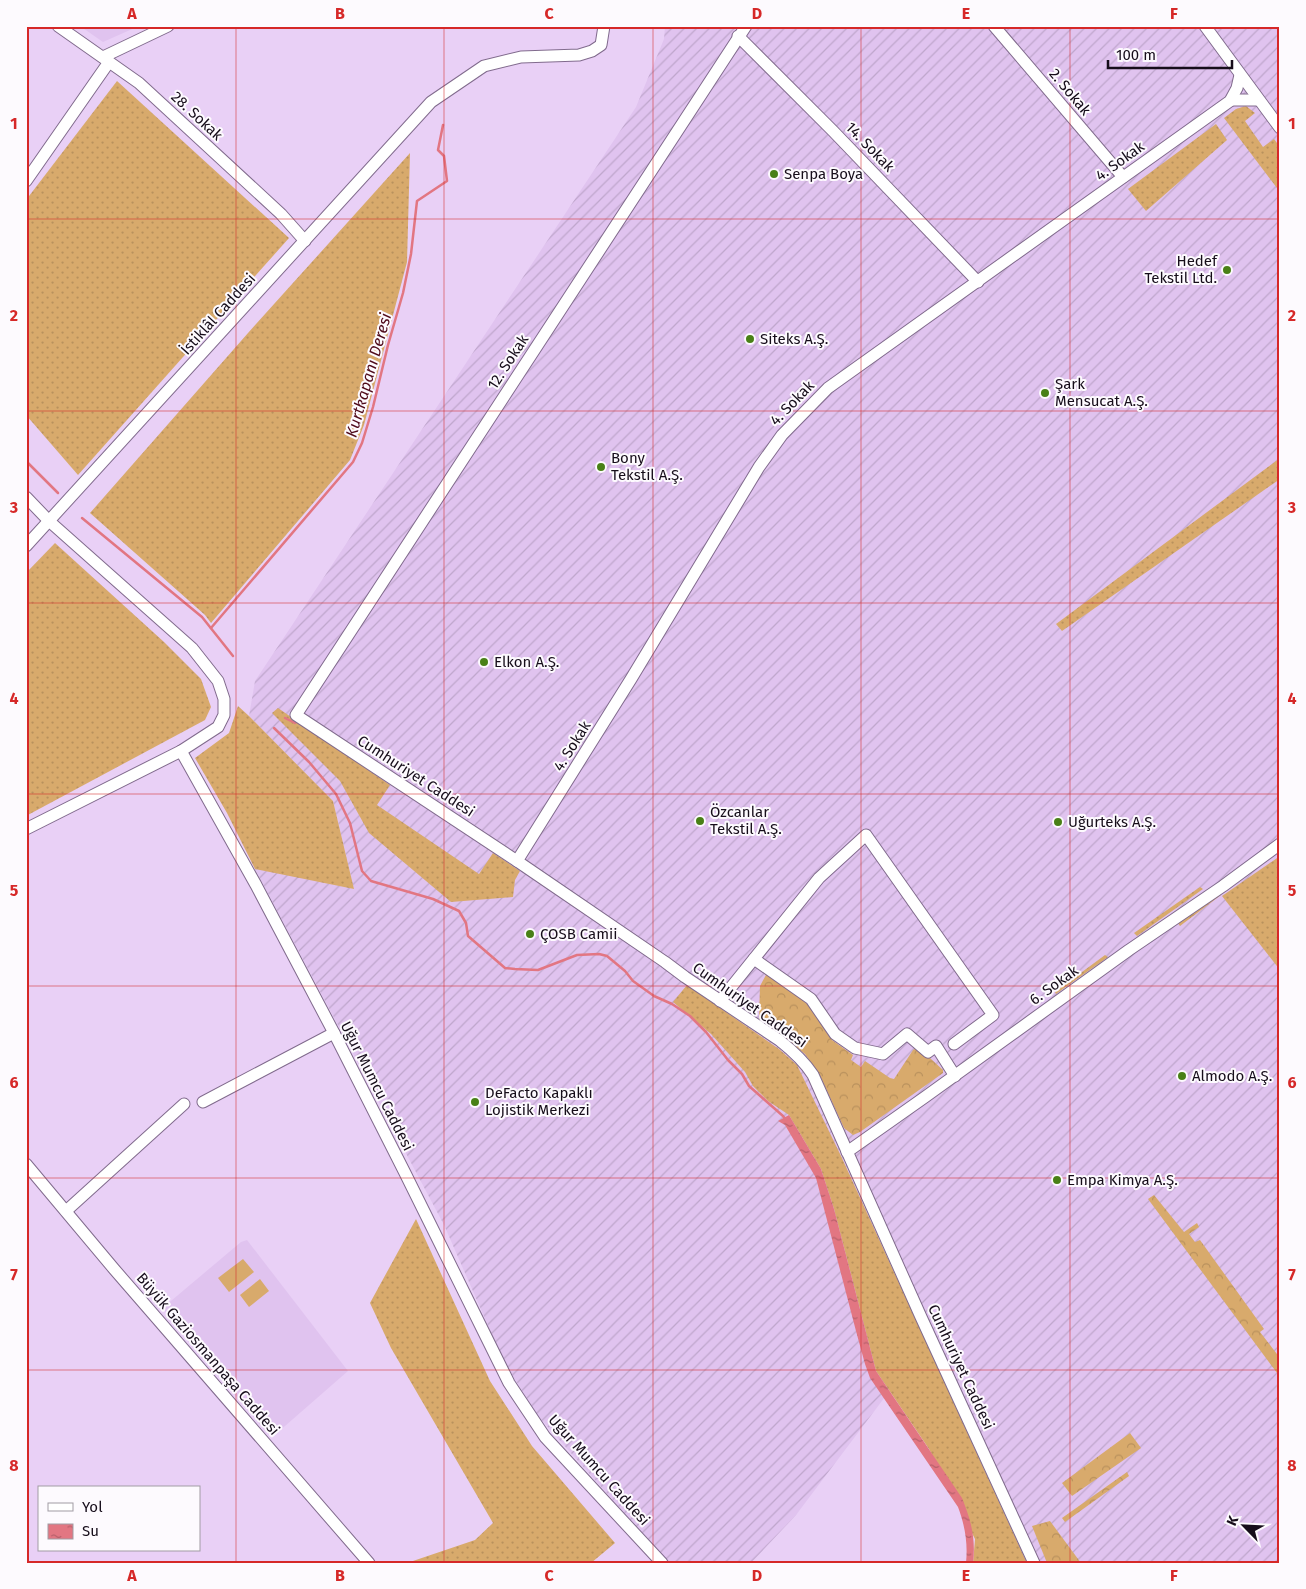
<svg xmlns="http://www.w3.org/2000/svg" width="1306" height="1589" font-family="'Fira Sans',sans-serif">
<defs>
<pattern id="industrial-furrows" width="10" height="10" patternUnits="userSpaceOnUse" patternTransform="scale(1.25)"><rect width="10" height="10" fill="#e0c3ef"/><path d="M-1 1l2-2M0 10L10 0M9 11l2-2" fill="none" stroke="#bfa6cc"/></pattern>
<pattern id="grass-dots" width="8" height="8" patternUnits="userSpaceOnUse" patternTransform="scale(1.25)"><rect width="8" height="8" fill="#d8aa6c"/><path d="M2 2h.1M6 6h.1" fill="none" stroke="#b9915d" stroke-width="1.8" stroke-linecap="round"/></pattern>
<pattern id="forest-crowns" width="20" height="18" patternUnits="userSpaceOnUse" patternTransform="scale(1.25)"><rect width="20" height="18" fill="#d8aa6c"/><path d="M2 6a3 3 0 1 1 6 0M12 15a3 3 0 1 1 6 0" fill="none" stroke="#b9915d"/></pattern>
<pattern id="water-ripples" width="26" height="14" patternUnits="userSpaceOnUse" patternTransform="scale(1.25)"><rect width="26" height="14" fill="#e27682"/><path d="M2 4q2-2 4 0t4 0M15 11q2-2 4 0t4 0" fill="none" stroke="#b65f6a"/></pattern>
</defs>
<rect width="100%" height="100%" fill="#e9d0f6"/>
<!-- built -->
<g fill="#e0c3ef">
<polygon points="80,26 139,26 103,42"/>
<polygon points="247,1240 348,1371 277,1433 267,1433 165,1311 165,1306 241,1242"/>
</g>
<!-- industrial -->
<polygon fill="url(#industrial-furrows)" points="665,26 1280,26 1280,1563 995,1563 894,1385 796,1515 751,1563 669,1563 538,1416 504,1362 444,1225 254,867 354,889 333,801 249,716 255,681 636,107 664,39"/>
<!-- grass -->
<g fill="url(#grass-dots)">
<polygon points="117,81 289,238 78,475 26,415 26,200"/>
<polygon points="1246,106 1255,113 1245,121 1263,147 1274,139 1280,147 1280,192 1224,118 1236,109"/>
<polygon points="1216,124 1227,140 1146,211 1128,189"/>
<polygon points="410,153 407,262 364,425 350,460 211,623 205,615 90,513 248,333"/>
<polygon points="1280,458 1280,479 1062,631 1056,624"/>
<polygon points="55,543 164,642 201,679 211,707 205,720 26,816 26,573"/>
<polygon points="238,706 249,716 333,801 354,889 255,869 227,813 195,758 229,733"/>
<polygon points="278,708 390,785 377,805 479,874 493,853 520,871 515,880 513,897 451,902 369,833 340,781 272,713"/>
<polygon points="1280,856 1280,970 1222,896"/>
<polygon points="1200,887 1203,889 1137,936 1134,933"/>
<polygon points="1105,955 1108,957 1056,994 1055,992"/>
<polygon points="687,985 779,1049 797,1065 841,1156 1027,1563 973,1563 975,1539 929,1449 876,1371 834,1209 821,1169 789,1115 768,1101 753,1086 745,1072 711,1034 673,1002"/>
<polygon points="416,1219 490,1381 532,1446 615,1543 591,1563 407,1563 475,1540 493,1523 391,1348 370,1303"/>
</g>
<!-- forest -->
<g fill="url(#forest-crowns)">
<polygon points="1218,891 1221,895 1180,926 1177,922"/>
<polygon points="767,973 801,997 829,1029 832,1040 853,1055 851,1060 861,1067 865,1061 890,1078 894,1079 913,1050 918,1047 943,1070 943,1073 860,1132 853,1135 844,1128 821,1078 805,1054 759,1019 760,986"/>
<polygon points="1154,1195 1184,1232 1197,1223 1199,1227 1189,1234 1195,1242 1200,1240 1264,1329 1260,1332 1280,1358 1280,1377 1148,1199"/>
<polygon points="1130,1433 1141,1448 1072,1496 1062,1483"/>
<polygon points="1127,1472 1129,1476 1065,1522 1062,1518"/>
<polygon points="1050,1521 1081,1563 1047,1563 1032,1526"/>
</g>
<!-- garden -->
<g fill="#d8aa6c">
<polygon points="243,1259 254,1272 229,1292 218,1278"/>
<polygon points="260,1279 269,1291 249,1307 240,1295"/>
</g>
<!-- water -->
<path fill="url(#water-ripples)" d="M789 1115 821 1169 834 1209 876 1371 962 1498C971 1520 976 1539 973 1563H966C968 1543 965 1526 958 1507L870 1378 865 1364 856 1331 816 1178 785 1125 778 1121Z"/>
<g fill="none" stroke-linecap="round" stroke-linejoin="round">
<!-- stream -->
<g stroke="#e27682" stroke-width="2.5">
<polyline points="26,461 58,493"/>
<polyline points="82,518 202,617 233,656"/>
<polyline points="211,628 353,462 362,443 373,407 388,345 403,293 411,254 417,201 447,181 444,156 438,150 443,125"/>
<polyline points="285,718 295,723"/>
<polyline points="274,728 309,762 336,794 350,823 362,871 371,881 433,899 459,911 466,923 468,936 505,968 515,969 538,970 577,955 599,954 607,956 625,971 633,981 654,996 672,1004 690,1016 706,1032 728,1060 742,1074 749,1086 783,1116 786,1120"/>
</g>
<defs>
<g id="minor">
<polyline points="58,26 139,83 281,214 305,241"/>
<path d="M746 26 296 715 517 861 665 962 685 977 779 1040C793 1051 804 1061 813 1075L921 1317 1034 1563"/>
<polyline points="994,26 1123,177"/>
<polyline points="1205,26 1280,128"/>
<polyline points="738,36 833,131 978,282"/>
<polyline points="103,57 168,26"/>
<polyline points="1231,100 1258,100"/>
<polyline points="26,181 109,62"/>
<polyline points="26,497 49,521 192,648 218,681 224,699 224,715 218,727 181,751 26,829"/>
<polyline points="26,546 431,102 484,66 521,57 579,55 592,51 601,45 604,26"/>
<polyline points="181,751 256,885 334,1033 405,1173 509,1383 545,1437 662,1563"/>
<polyline points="517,861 631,679 759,467 782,435 828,388 1230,101 1237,88 1240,75"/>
<polyline points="754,959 811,999 835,1034 855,1048 883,1054 907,1034 928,1052 936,1046 955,1076"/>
<polyline points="720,1001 819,878 866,835 993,1015 954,1044"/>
<polyline points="203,1102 334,1033"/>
<polyline points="847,1152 925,1097 1129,950 1223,886 1280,844"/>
<polyline points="26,1164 114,1269 369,1563"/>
<polyline points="66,1211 184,1104"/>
</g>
</defs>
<!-- minor casing -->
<use href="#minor" stroke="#816b8d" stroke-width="13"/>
<!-- minor -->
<use href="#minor" stroke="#fff" stroke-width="11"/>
</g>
<!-- grid -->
<path fill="none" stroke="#d62828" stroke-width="1" stroke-opacity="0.55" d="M236 26V1563M444 26V1563M653 26V1563M861 26V1563M1070 26V1563M26 219H1280M26 411H1280M26 603H1280M26 794H1280M26 986H1280M26 1178H1280M26 1370H1280"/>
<!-- markers -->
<g fill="#498017" stroke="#fdfafe" stroke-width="2">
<circle cx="774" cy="174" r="5"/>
<circle cx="1227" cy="270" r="5"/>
<circle cx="750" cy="339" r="5"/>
<circle cx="1045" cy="393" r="5"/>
<circle cx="601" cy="467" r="5"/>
<circle cx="484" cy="662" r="5"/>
<circle cx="700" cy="821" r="5"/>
<circle cx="1058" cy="822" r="5"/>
<circle cx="530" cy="934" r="5"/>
<circle cx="1182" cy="1076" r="5"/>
<circle cx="475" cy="1102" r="5"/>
<circle cx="1057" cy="1180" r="5"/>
</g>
<g text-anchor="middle" stroke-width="4" stroke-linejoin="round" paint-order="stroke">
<!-- street labels -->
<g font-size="15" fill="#160d1a" stroke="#fdfafe">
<text transform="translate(1070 92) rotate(50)" y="5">2. Sokak</text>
<text transform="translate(197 116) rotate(43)" y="5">28. Sokak</text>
<text transform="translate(870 147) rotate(46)" y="5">14. Sokak</text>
<text transform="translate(1120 161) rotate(-36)" y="5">4. Sokak</text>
<text transform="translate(218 314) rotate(-48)" y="5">İstiklâl Caddesi</text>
<text transform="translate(508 362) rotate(-57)" y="5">12. Sokak</text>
<text transform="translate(792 403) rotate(-46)" y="5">4. Sokak</text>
<text transform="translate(572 746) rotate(-58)" y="5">4. Sokak</text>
<text transform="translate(416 776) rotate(33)" y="5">Cumhuriyet Caddesi</text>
<text transform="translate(1054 985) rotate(-36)" y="5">6. Sokak</text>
<text transform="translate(750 1005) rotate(35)" y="5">Cumhuriyet Caddesi</text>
<text transform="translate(377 1086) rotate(63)" y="5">Uğur Mumcu Caddesi</text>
<text transform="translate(208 1354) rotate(49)" y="5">Büyük Gaziosmanpaşa Caddesi</text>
<text transform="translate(961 1367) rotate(65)" y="5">Cumhuriyet Caddesi</text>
<text transform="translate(599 1470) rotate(48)" y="5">Uğur Mumcu Caddesi</text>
</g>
<!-- poi labels -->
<g font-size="15" fill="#160d1a" stroke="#fdfafe" text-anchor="start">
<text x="784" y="179">Senpa Boya</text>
<text x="1217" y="266" text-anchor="end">Hedef<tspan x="1217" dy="17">Tekstil Ltd.</tspan></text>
<text x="760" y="344">Siteks A.Ş.</text>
<text x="1055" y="389">Şark<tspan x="1055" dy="17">Mensucat A.Ş.</tspan></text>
<text x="611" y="463">Bony<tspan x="611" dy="17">Tekstil A.Ş.</tspan></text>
<text x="494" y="667">Elkon A.Ş.</text>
<text x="710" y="817">Özcanlar<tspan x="710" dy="17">Tekstil A.Ş.</tspan></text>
<text x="1068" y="827">Uğurteks A.Ş.</text>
<text x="540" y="939">ÇOSB Camii</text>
<text x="1192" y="1081">Almodo A.Ş.</text>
<text x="485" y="1098">DeFacto Kapaklı<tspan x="485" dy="17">Lojistik Merkezi</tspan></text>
<text x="1067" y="1185">Empa Kimya A.Ş.</text>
</g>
<!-- water labels -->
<g font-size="16" font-style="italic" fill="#4f0a1a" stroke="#fdfafe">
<text transform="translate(368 375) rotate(-74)" y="6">Kurtkapanı Deresi</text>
</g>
</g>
<!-- border -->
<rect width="1306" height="1589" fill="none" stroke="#fdfafe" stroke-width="55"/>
<!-- legend -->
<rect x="38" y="1486" width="162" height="65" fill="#fdfafe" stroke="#a19ba3"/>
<rect x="48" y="1503" width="25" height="8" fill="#ffffff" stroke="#a19ba3"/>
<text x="82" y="1512" font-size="15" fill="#160d1a">Yol</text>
<rect x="48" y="1524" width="25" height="15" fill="url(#water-ripples)" stroke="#a19ba3"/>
<text x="82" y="1536" font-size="15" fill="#160d1a">Su</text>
<!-- north arrow -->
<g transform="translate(1244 1526) rotate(294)" stroke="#fdfafe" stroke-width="4" paint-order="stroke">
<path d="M0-4L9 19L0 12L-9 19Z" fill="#160d1a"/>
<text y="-8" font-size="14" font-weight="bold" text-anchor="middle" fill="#160d1a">K</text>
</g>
<!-- scale -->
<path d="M1108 60v8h124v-8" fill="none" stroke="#160d1a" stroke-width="2.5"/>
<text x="1116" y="60" font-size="15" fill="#160d1a" stroke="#fdfafe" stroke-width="4" paint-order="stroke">100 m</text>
<rect x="28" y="28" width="1250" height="1534" fill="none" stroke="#d62828" stroke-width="2"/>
<g font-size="16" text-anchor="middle" font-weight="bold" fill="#d62828">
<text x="132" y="19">A</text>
<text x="340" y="19">B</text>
<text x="549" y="19">C</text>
<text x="757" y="19">D</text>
<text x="966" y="19">E</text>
<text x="1174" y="19">F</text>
<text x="14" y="129">1</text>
<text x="1292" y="129">1</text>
<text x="14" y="321">2</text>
<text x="1292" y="321">2</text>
<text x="14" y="513">3</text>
<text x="1292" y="513">3</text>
<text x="14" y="704">4</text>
<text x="1292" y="704">4</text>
<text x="14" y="896">5</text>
<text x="1292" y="896">5</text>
<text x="14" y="1088">6</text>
<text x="1292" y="1088">6</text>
<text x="14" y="1280">7</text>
<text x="1292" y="1280">7</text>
<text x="14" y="1471">8</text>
<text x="1292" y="1471">8</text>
<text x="132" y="1581">A</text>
<text x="340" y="1581">B</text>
<text x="549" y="1581">C</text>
<text x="757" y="1581">D</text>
<text x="966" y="1581">E</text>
<text x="1174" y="1581">F</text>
</g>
</svg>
